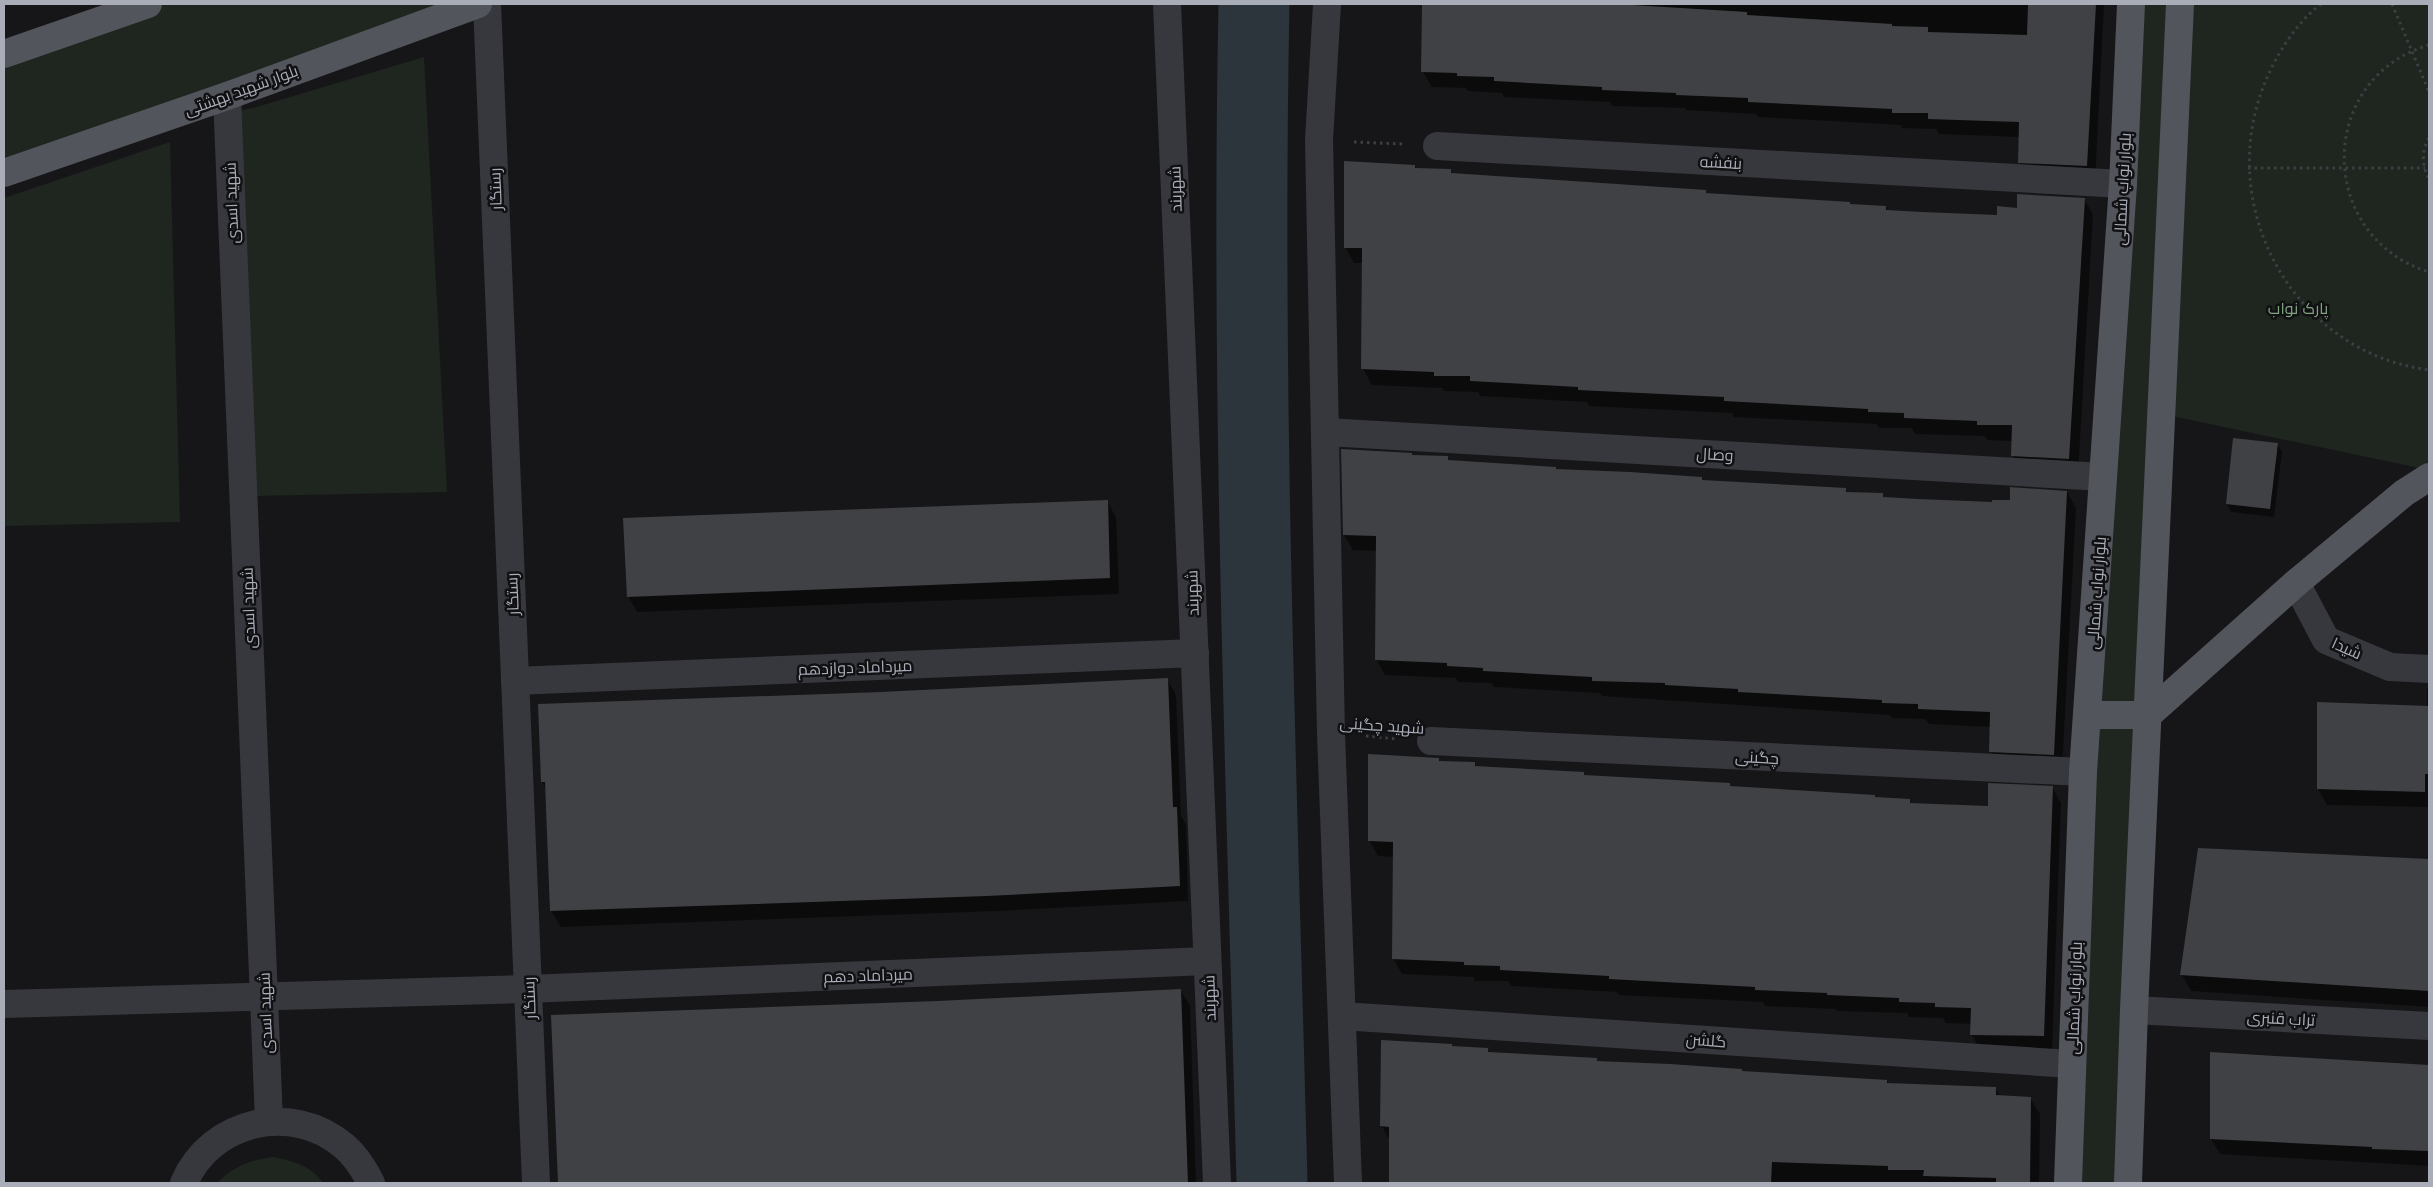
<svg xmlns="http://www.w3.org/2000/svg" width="2433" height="1187" font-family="'Noto Sans',Cairo,sans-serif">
<rect width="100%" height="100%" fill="#161618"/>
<!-- green -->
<g fill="#1e261f">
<polygon points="148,4 478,4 4,173 4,54"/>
<polygon points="2131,4 2429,4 2429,470 2162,414 2128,1183 2068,1183"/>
<polygon points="424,57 447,492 254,496 238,111 253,108"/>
<polygon points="170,142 180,522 4,526 4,198"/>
<path d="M274 1157C295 1162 310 1165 323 1183H217C234 1166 250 1160 274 1157Z"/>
</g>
<!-- shadow -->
<g fill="#0007">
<polygon points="1423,4 2104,4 2095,182 2028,178 2019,162 2020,137 1939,134 1936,129 1902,128 1901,125 1758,117 1756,114 1686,110 1685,108 1612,106 1610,102 1504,97 1502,93 1468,91 1466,88 1432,87 1423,72"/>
<polygon points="1415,166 1416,169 1450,170 1453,174 1705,191 1707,195 1886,207 1888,212 1998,216 2018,209 2084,199 2093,214 2078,475 2022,472 2013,456 2013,441 1987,440 1985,436 1915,434 1912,428 1879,428 1877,424 1734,417 1732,413 1589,406 1587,402 1480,396 1478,392 1444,391 1442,388 1372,385 1363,369 1363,263 1354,263 1345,247"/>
<polygon points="2277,444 2282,452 2274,517 2231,512 2227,504"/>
<polygon points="1412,456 1447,458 1449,462 1557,471 1846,490 1848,493 1882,494 1884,498 1994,504 2067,492 2076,508 2062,770 2000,767 1991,752 1991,727 1929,724 1925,719 1892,718 1890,715 1602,696 1600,693 1494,687 1491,683 1458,682 1456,678 1385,675 1376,659 1377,551 1353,550 1344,535"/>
<polygon points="1107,501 1116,517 1119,594 637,612 628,596"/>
<polygon points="1167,679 1176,695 1181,816 1186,824 1188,901 997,911 561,927 551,911 546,789 542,782 881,693"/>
<polygon points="2427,688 2429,689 2429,807 2327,805 2318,789 2319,704 2427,707"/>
<polygon points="1439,759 1440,762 1475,763 1477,767 1584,774 1585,776 1729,784 1731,787 1909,800 1912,804 1989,807 2052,787 2061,803 2052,1051 1981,1050 1971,1034 1972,1024 1946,1023 1943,1018 1909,1017 1907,1013 1837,1011 1836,1009 1765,1006 1763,1002 1619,995 1617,992 1511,986 1508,981 1475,981 1473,977 1402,974 1393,958 1394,857 1378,856 1369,840"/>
<polygon points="2200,850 2429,861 2429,1007 2191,991 2182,975"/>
<polygon points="1181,991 1190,1006 1196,1183 559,1183 553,1016 968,1001"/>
<polygon points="1453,1048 1487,1049 1490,1053 1596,1059 1598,1062 1887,1081 1889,1084 1995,1088 2000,1096 2030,1098 2040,1114 2039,1183 1390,1183 1390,1141 1382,1126"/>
<polygon points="2364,1064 2429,1066 2429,1166 2220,1154 2211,1139"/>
</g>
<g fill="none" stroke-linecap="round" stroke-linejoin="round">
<!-- river -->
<path stroke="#2c353c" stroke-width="71" d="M1254 4C1246 397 1262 790 1272 1183"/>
</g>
<!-- building -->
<g fill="#404145">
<polygon points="1422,4 1615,4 1747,12 1747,15 1892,24 1892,26 1928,27 1928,32 2027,35 2028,4 2096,4 2087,166 2018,163 2019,122 1928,119 1928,113 1892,113 1892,109 1748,102 1748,98 1676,95 1676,93 1602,90 1602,87 1494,81 1494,77 1457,76 1457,73 1421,72"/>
<polygon points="1344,161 1415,165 1415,168 1451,169 1451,173 1706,190 1706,193 1850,202 1850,204 1886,206 1886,210 1922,212 1997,215 1997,206 2017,208 2017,194 2085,198 2069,459 2011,456 2012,425 1977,425 1977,421 1904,418 1904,413 1868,412 1868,409 1724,401 1724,397 1578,390 1578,387 1470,381 1470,376 1434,376 1434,372 1361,369 1362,248 1344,248"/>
<polygon points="2233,438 2278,443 2270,509 2226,504"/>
<polygon points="1341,449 1412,453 1412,455 1448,456 1448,460 1556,467 1556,469 1630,472 1702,477 1702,480 1846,488 1846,492 1883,493 1883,497 1919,499 1992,502 1992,500 2010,500 2010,487 2067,491 2054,755 1989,752 1990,712 1918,709 1918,704 1882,703 1882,700 1738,692 1738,689 1665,685 1665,683 1592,681 1592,677 1483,671 1483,668 1447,666 1447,663 1375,660 1376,536 1343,535"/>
<polygon points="1108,500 1110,578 627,597 623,518"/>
<polygon points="1168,678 1173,807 1177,807 1180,886 987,896 550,911 545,782 541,782 538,704 881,692"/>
<polygon points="2317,702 2429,706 2429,774 2425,774 2425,792 2317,789"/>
<polygon points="1368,754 1439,758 1439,761 1475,762 1475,766 1584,772 1584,775 1730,783 1730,786 1875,795 1875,797 1910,799 1910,803 1988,806 1988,783 2053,786 2044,1036 1970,1035 1971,1008 1935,1007 1935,1003 1899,1002 1899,998 1827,995 1827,993 1755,990 1755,987 1609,979 1609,976 1500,970 1500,966 1464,965 1464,962 1392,959 1393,842 1368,841"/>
<polygon points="2198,848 2429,859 2429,991 2180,975"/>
<polygon points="1181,989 1188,1183 558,1183 551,1015 938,1001"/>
<polygon points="1381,1040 1452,1044 1452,1046 1488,1048 1488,1052 1597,1058 1597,1061 1670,1064 1742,1069 1742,1071 1887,1080 1887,1083 1996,1087 1996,1095 2031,1097 2030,1183 1996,1182 1996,1178 1923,1176 1924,1170 1888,1170 1888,1166 1772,1162 1771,1183 1389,1183 1389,1127 1380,1126"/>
<polygon points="2210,1052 2429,1065 2429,1151 2372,1149 2372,1147 2210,1139"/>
</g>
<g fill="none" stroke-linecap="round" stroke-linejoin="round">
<!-- path -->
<g stroke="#3d3f44" stroke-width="3" stroke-dasharray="2.5 4" stroke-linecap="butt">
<path d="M2321 4C2297 22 2278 52 2266 80 2213 205 2292 352 2429 370"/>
<polyline points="2392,4 2429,92"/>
<path d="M2429 45C2316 78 2316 237 2429 272"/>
<path d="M2429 138C2421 152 2422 165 2429 179"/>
<polyline points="1354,142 1403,144"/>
<polyline points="2248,168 2425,168"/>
<polyline points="1366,736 1397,739"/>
</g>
<!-- minor -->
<g stroke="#37383d" stroke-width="28">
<polyline points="487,4 536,1183"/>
<polyline points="1167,4 1217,1183"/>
<polyline points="1327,4 1319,140 1331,734 1348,1183"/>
<polyline points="227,96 269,1121"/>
<polyline points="1437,146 2123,184"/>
<polyline points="1326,432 2103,477"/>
<polyline points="2296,583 2326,640 2390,667 2429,669"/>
<polyline points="515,681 1195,653"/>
<polyline points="1431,741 2083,772"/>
<polyline points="4,1004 528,989 1207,961"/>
<polyline points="2134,1010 2429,1026"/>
<polyline points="1342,1016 2071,1064"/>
<path d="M184 1183C211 1120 292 1102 344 1146 356 1156 364 1169 371 1183"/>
</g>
<!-- major -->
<g stroke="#53555c" stroke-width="28">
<polyline points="4,54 148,4"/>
<polyline points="4,173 227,96 478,4"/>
<polyline points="2088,715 2148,715 2296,583 2404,493 2429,477"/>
<polyline points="2068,1183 2083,772 2123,184 2131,4"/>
<polyline points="2128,1183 2134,1010 2180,4"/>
</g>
</g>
<g text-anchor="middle" stroke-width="5" stroke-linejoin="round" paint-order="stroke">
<!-- street labels -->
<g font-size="16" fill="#a8adb8" stroke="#111113">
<text transform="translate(241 90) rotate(-20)" y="6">بلوار شهید بهشتی</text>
<text transform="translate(1721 162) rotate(3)" y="6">بنفشه</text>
<text transform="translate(495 189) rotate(-92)" y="6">رستگار</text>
<text transform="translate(1175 189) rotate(-92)" y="6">شهربند</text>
<text transform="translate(2122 189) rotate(-87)" y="6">بلوار نواب شمالی</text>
<text transform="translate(231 203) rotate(-92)" y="6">شهید اسدی</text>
<text transform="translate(1715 454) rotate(3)" y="6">وصال</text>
<text transform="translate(1192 593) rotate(-92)" y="6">شهربند</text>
<text transform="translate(2096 593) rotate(-86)" y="6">بلوار نواب شمالی</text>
<text transform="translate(512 594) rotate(-92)" y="6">رستگار</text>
<text transform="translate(248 608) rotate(-92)" y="6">شهید اسدی</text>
<text transform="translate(2347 648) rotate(24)" y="6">شیدا</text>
<text transform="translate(855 667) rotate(-2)" y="6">میرداماد دوازدهم</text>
<text transform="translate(1382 725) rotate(4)" y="6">شهید چگینی</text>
<text transform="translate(1757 757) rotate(3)" y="6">چگینی</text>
<text transform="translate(868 975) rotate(-2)" y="6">میرداماد دهم</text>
<text transform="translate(529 998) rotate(-92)" y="6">رستگار</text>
<text transform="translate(1209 998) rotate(-92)" y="6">شهربند</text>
<text transform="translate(2074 998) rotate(-88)" y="6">بلوار نواب شمالی</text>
<text transform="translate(265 1013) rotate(-92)" y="6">شهید اسدی</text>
<text transform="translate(2281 1018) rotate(3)" y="6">تراب قنبری</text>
<text transform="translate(1706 1040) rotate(4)" y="6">گلشن</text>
</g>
<!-- park labels -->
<g font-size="16" fill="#7fa381" stroke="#111113">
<text x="2298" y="314">پارک نواب</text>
</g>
</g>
<!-- border -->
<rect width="2433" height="1187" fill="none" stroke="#a8adb8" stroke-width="10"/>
</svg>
